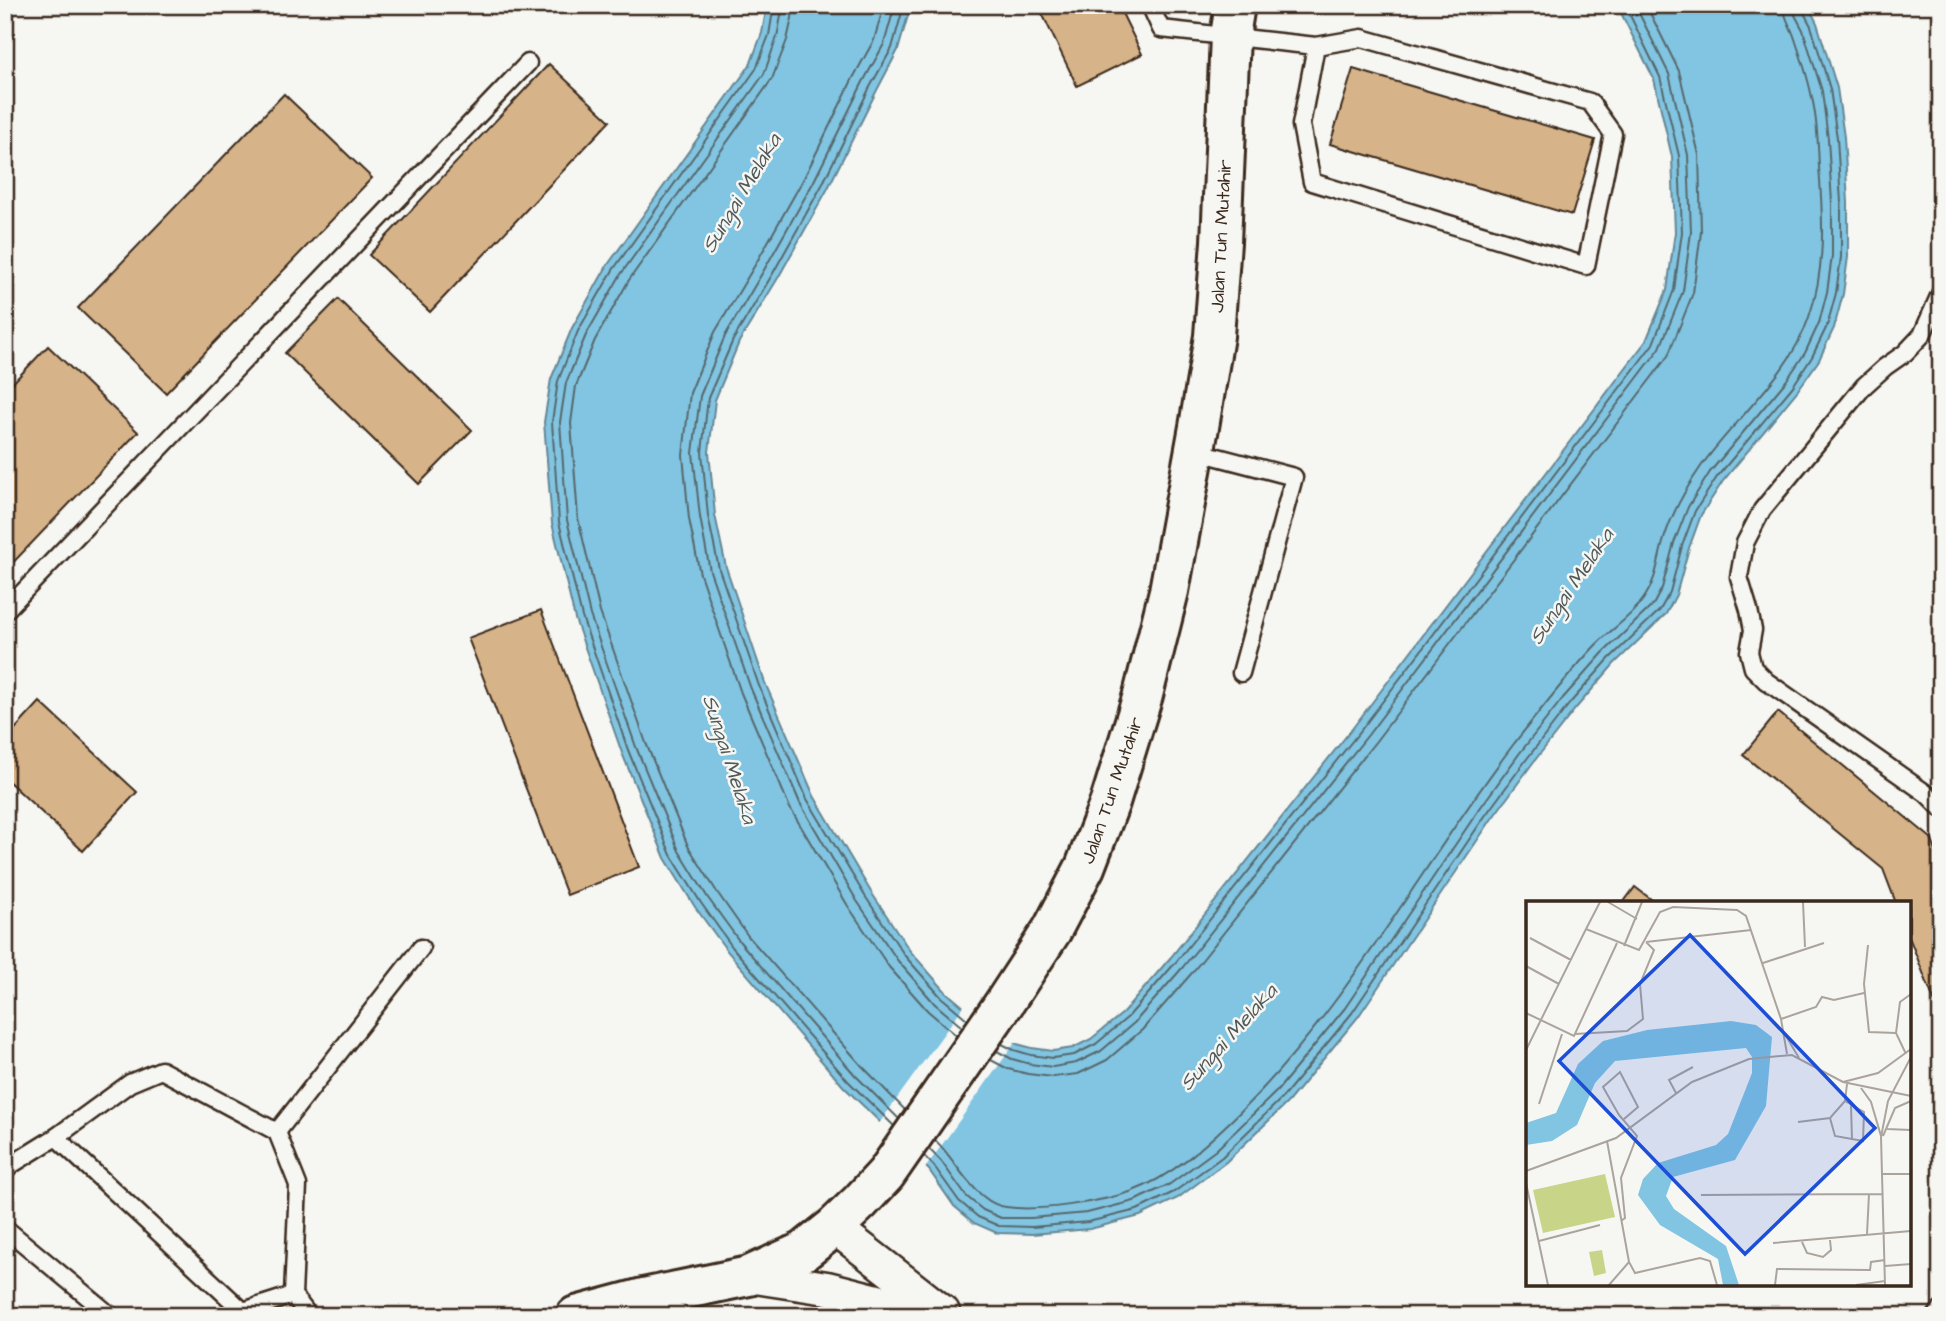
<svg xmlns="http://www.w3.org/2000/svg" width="1946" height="1321" font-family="'Architects Daughter',sans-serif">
<rect width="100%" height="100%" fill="#f6f6f2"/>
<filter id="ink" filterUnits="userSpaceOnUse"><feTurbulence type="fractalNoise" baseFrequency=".0143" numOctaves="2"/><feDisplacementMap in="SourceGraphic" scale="14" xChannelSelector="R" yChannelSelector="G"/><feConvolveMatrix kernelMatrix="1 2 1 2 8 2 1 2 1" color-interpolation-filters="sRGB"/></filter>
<g filter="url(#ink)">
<!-- water -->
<polygon fill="#81c5e2" stroke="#658794" stroke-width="2" points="767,5 911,5 898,50 877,90 827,190 778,278 739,342 715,400 709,452 715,515 726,567 765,683 814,796 871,892 910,951 946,992 992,1031 1017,1044 1032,1048 1053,1051 1073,1048 1091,1039 1123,1013 1171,957 1355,725 1646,341 1667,290 1675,232 1672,157 1654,79 1617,5 1808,5 1817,23 1837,88 1844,137 1848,202 1848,257 1843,294 1834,328 1819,360 1798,390 1723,481 1701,515 1689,548 1676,595 1666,614 1614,664 1576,708 1532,764 1491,820 1358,1017 1288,1102 1226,1162 1178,1198 1140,1216 1090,1229 1032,1234 997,1233 974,1223 954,1206 929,1170 843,1086 728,952 695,907 665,858 622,753 575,619 552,523 544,422 551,379 572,328 607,266 750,65 762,33"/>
<!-- pier -->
<polygon fill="#f6f6f2" points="965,1004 994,1028 1017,1040 924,1170 878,1125"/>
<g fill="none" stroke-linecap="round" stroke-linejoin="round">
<!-- shore -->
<g stroke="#57686c" stroke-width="2">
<polyline points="774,5 769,35 756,69 613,270 578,331 558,381 552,422 559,522 582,617 628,750 671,855 701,903 733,948 848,1081 894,1126"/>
<polyline points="783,5 777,37 764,74 621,274 586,335 566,383 560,422 567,520 590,615 636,747 679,851 708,898 740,942 855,1075 899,1119"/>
<polyline points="793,5 792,18 787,40 772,79 629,280 595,340 576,386 571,423 578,518 600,612 646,743 688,846 717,892 748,936 863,1067 905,1110"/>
<polyline points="884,5 874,40 853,78 804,178 755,265 715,332 690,393 683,455 689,519 700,574 741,693 790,808 848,906 889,967 928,1011 956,1035"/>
<polyline points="895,5 884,44 863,82 813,183 764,270 725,336 700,396 693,453 700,517 710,571 751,689 800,803 857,901 898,961 935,1004 962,1027"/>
<polyline points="904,5 892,48 870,87 821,187 772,275 733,340 708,398 702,452 708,516 719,569 759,686 807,799 865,896 905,956 941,997 967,1019"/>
<polyline points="1002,1044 1014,1050 1031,1055 1053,1058 1074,1055 1096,1044 1128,1017 1176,962 1361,730 1653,344 1674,290 1682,232 1679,156 1660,77 1625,5"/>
<polyline points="997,1051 1012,1059 1030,1064 1053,1067 1076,1063 1101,1051 1134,1023 1183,967 1368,735 1660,348 1683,291 1691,232 1688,155 1669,74 1635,5"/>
<polyline points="991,1060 1008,1069 1028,1074 1053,1077 1078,1074 1107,1060 1142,1030 1191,974 1376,741 1668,356 1693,293 1701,232 1699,155 1679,71 1646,5"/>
<path d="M935 1140C953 1157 964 1182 984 1197 990 1202 998 1206 1006 1207 1038 1212 1100 1202 1130 1192 1172 1177 1207 1144 1238 1114 1349 1005 1420 867 1513 745 1539 712 1564 679 1593 648 1610 630 1633 616 1646 595 1657 578 1658 558 1664 539 1672 513 1686 488 1702 465 1737 416 1790 375 1809 317 1826 269 1823 217 1819 167 1818 143 1817 117 1811 93 1807 74 1800 54 1794 36 1790 25 1784 17 1783 5"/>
<polyline points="929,1149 941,1161 966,1196 983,1210 1001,1218 1031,1218 1087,1213 1134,1201 1170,1184 1216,1150 1277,1091 1345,1008 1478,811 1519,754 1563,698 1603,653 1653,605 1662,588 1674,543 1688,507 1710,472 1786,381 1805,353 1819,323 1827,292 1832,256 1832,203 1828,139 1822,91 1803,30 1794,13 1794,5"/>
<polyline points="924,1156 934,1166 959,1201 978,1217 999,1226 1032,1227 1088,1222 1137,1210 1174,1192 1222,1157 1283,1097 1352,1013 1485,816 1526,760 1570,703 1609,659 1660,610 1670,592 1682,546 1695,511 1717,477 1793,386 1812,357 1827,326 1836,293 1841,257 1841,203 1837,138 1830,89 1811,26 1803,11 1802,5"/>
</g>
</g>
<!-- building -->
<g fill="#d6b388" stroke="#3b2a1e" stroke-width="2">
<polygon points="1038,5 1118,5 1142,54 1077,86"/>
<polygon points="549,64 610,121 430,312 369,255"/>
<polygon points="1353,69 1595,140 1572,215 1330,144"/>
<polygon points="284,94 372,178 166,393 78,308"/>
<polygon points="338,299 472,430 419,484 285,353"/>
<polygon points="48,346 138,432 5,571 5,391"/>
<polygon points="541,610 639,867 567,895 468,638"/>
<polygon points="40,702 137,792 83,851 5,778 5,740"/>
<polygon points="1778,712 1931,838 1941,864 1941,1018 1909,937 1909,903 1896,903 1883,869 1743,755"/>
<polygon points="1635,887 1656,903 1623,903"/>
</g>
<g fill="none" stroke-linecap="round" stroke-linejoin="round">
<defs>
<g id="lane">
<polyline points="1150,5 1161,29 1316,46 1362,38 1590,102 1613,134 1586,266 1312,182 1301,125 1316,46"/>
<polyline points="1941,292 1922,335 1905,353 1885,367 1864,386 1762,510 1745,543 1739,577 1749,610 1753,630 1749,652 1753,668 1766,681 1927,794 1941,808"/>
<polyline points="1195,451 1294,477 1241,673"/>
<polyline points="5,611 528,63"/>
<polyline points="56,1137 243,1311"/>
<polyline points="5,1172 11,1165 56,1137 130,1083 161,1070 277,1132"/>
<polyline points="5,1228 111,1316"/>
<polyline points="237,1316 243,1311 293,1295"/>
<polyline points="309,1316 293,1295 298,1185 277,1132 421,948"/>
<polyline points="1936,1316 1941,1310"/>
</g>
<g id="street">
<polyline points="834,1227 943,1312"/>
<polyline points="749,1276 827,1288 936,1316"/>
</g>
<polyline id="secondary" points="576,1316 643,1298 749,1276 804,1251 834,1227 860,1202 886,1174 1003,1005 1052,930 1085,867 1110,802 1143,695 1169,591 1199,427 1214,336 1221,242 1230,36 1235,5"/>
</defs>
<!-- lane casing -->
<use href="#lane" stroke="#3b2a1e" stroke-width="21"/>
<!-- street casing -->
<use href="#street" stroke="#3b2a1e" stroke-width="37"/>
<!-- secondary casing -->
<use href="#secondary" stroke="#3b2a1e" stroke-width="44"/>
<!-- lane -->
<use href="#lane" stroke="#f6f6f2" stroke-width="16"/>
<!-- street -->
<use href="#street" stroke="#f6f6f2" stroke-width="32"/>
<!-- secondary -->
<use href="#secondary" stroke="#f6f6f2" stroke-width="38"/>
</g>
</g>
<g text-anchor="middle" stroke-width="5" stroke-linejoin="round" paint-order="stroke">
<!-- street labels -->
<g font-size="19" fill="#3b2a1e" stroke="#f6f6f2">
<text transform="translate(1220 236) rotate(-87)" y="7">Jalan Tun Mutahir</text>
<text transform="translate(1111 790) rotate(-71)" y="7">Jalan Tun Mutahir</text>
</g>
<!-- water labels -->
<g font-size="21" font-style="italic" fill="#505859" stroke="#f6f6f2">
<text transform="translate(741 193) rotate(-59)" y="7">Sungai Melaka</text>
<text transform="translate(1571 586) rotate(-56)" y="7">Sungai Melaka</text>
<text transform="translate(730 759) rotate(72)" y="7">Sungai Melaka</text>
<text transform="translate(1228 1037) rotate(-48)" y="7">Sungai Melaka</text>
</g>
</g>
<!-- overview -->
<g transform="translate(1526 901)">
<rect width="385" height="385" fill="#f6f6f2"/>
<path d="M79 273 89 316 17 332 7 289ZM76 349 80 372 68 375 63 351Z" fill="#c8d589"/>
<path d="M205 120 230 124 246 136 240 205 209 259 147 276 140 295 148 308 200 345 213 384H197L192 358 134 324 112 294 117 278 132 262 190 244 202 233 226 172V156L220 147 89 160 69 182 51 224 26 240 0 244V222L30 212 52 163 77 140 121 129Z" fill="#81c5e2"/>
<path fill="none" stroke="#aba49d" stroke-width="2" d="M82 1 111 18M277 1 279 46M60 28 74 1M4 37 45 59M120 41 225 29M342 44 338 83 343 131 370 132M98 45 116 1M237 62 298 42M0 65 33 83M0 112 48 135 91 42M255 118 290 106 296 96 308 99 338 92M370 132 374 101 385 93M370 132 380 153M49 133 101 130 117 118 114 83 128 49 120 41M260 135 273 157M0 149 60 28 113 49 134 11 147 6 211 9 220 15 255 118 261 153M317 181 352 172 385 148M335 187 345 201 355 235M150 192 143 179 167 166M13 203 36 133M325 204 326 239M304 217 309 235 337 240 338 211 319 200M272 221 304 217 319 200 321 183M361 228 385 229M357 235 369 207 385 200M81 240 103 361 109 372 174 357 184 360 191 384M0 270 90 237 166 181 223 158 266 154 317 181 385 195M356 273H385M0 282 22 384M175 294 357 293M95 320 99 317 95 277 111 235 93 214 77 186 94 171 112 206 98 218M341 333 343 293M13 340 74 324M276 341 281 352 297 356 305 349 304 339M247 342 385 330M359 365 385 363M83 384 103 361M249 384 251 368 344 369 345 361 359 359M330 384 359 380M359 384 355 236 362 200 385 156"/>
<path fill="#1d4ed8" fill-opacity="0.15" stroke="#1d4ed8" stroke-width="3.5" d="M164 34 349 227 219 353 33 160Z"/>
<rect width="385" height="385" fill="none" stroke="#3b2a1e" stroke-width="3.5"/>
</g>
<!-- margin -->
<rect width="1946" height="1321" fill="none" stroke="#f6f6f2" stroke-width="28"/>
<rect x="14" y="14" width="1918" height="1293" fill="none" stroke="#3b2a1e" stroke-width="2.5" filter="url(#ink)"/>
</svg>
